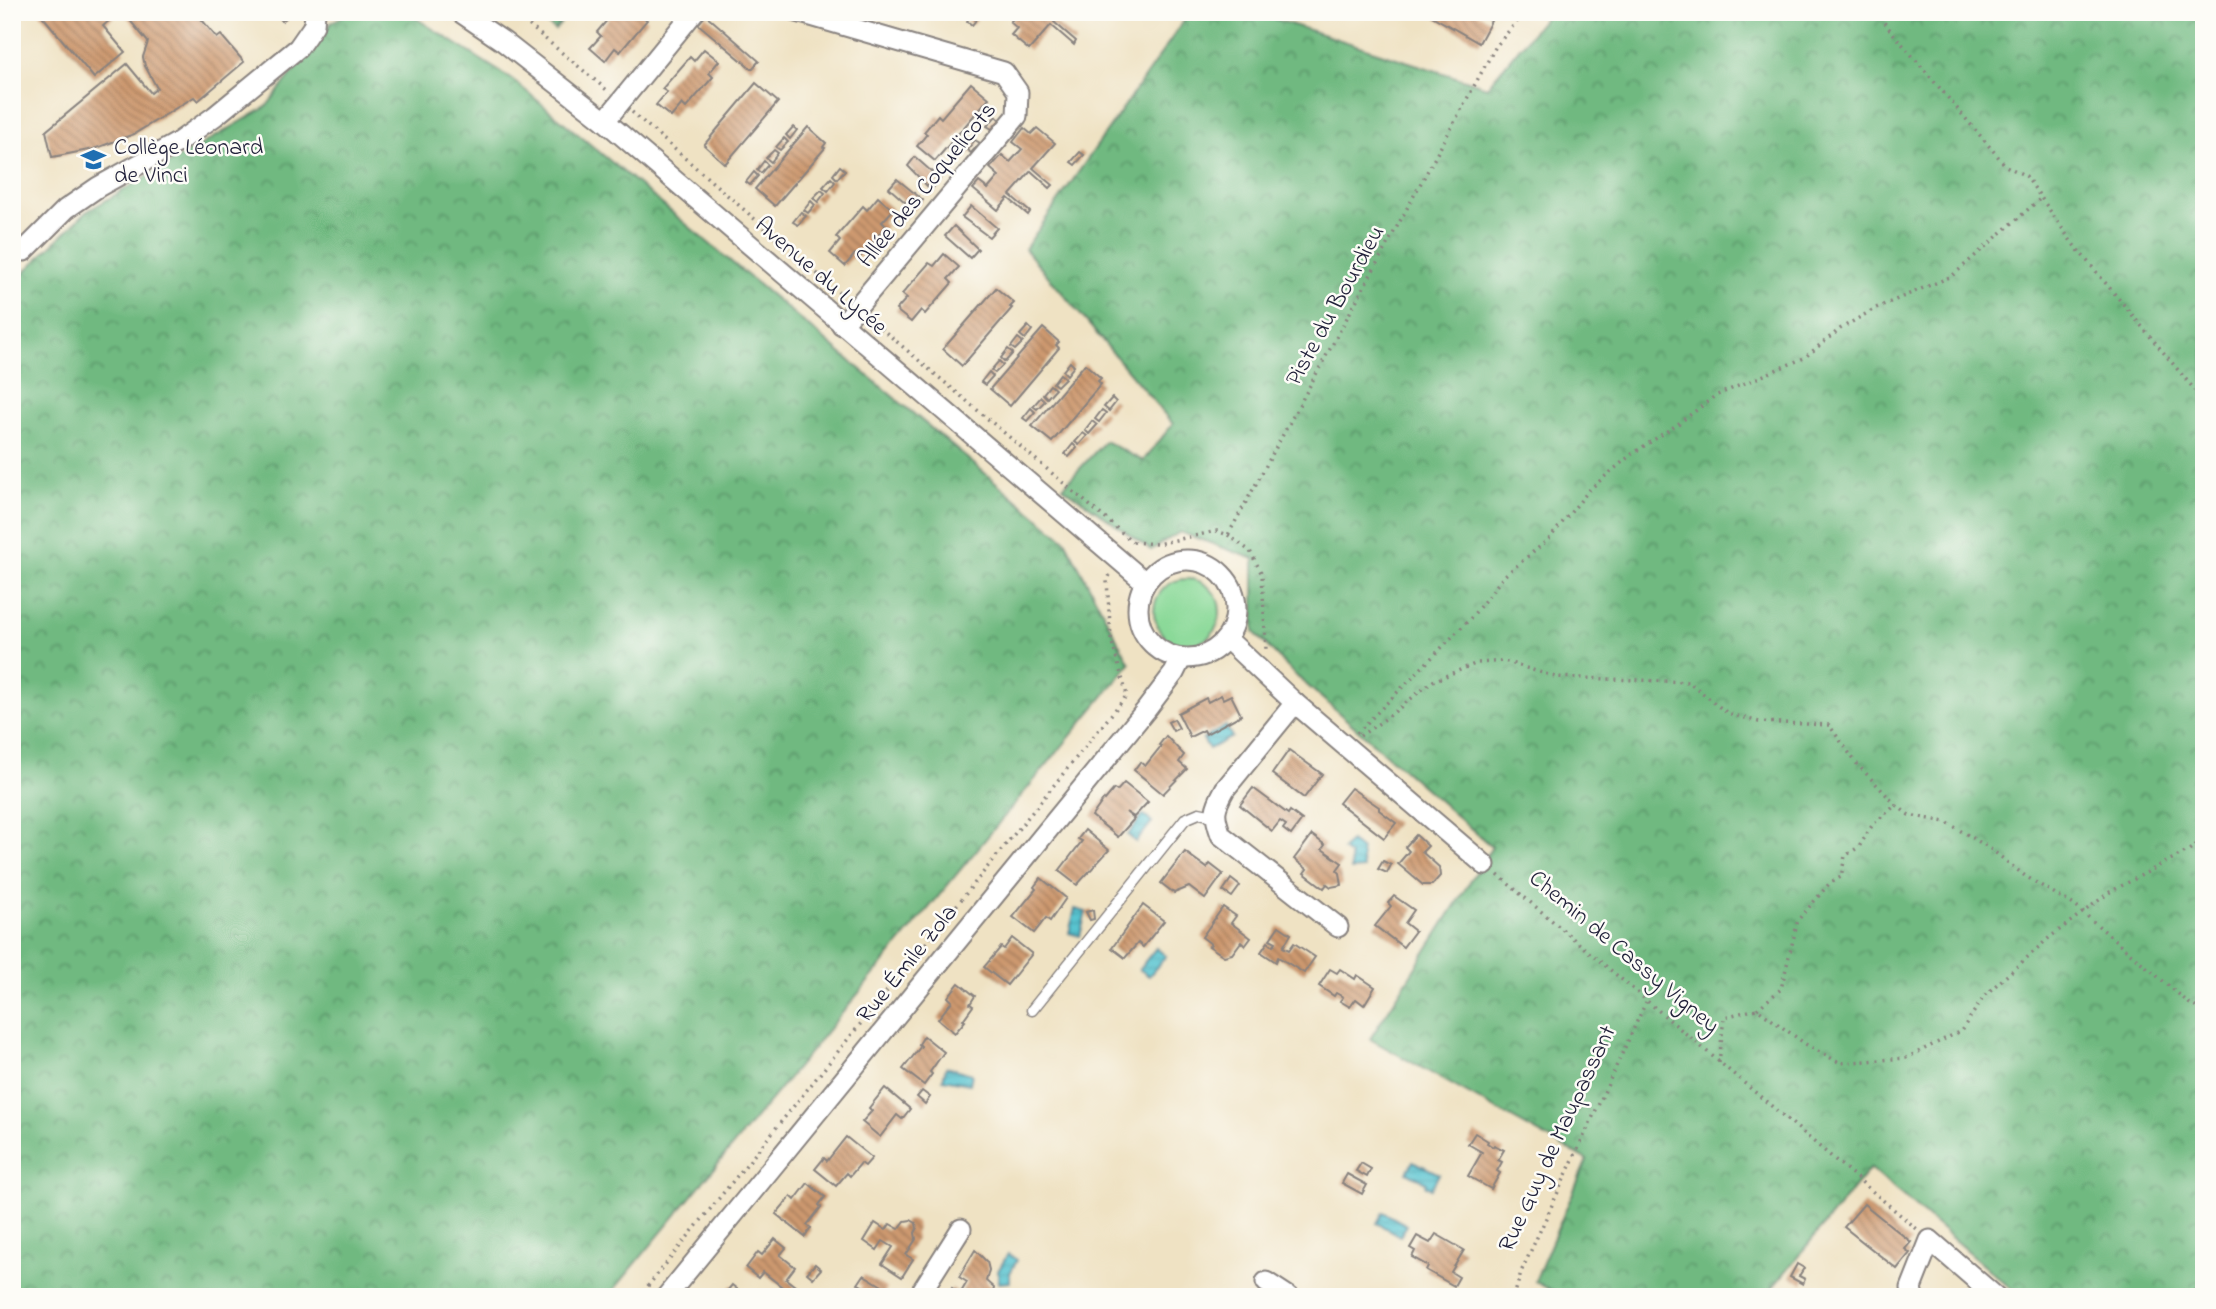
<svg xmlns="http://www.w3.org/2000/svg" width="2216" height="1309" font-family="'Indie Flower',sans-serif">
<defs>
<pattern id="forest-crowns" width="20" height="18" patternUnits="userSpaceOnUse" patternTransform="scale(1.75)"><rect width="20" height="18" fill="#6fb980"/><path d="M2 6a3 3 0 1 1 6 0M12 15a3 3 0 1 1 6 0" fill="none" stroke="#5b966a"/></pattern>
<pattern id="water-rules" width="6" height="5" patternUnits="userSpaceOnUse" patternTransform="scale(1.75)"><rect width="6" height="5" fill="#58c4d0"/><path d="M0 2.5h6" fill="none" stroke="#4ca8b4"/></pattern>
<pattern id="building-back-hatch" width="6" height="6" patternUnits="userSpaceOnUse" patternTransform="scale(1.75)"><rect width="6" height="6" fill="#cd996f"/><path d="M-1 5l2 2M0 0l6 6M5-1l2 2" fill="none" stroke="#a67c5c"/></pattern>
</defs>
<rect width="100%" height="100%" fill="#fdfcf7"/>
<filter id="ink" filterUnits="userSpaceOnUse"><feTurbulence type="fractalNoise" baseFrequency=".0143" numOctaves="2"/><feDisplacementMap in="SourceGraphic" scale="14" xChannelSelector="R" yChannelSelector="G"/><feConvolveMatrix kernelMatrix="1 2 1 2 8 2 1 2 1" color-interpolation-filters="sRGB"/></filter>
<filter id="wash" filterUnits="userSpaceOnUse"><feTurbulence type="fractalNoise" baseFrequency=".00686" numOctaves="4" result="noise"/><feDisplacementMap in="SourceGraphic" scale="28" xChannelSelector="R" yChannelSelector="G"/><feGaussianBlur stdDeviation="1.57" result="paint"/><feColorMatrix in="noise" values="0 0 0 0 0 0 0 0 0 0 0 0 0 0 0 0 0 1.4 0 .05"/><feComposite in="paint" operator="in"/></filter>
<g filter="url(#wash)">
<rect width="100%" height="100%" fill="#efe2c3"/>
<!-- grass -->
<circle fill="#8ad998" stroke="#567e6a" stroke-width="2" cx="1187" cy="612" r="33"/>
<!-- forest -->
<g fill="url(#forest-crowns)" stroke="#486e5e" stroke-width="2">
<polygon points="350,12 406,12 513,80 1065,540 1130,664 608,1297 12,1297 12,284 86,212 266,107 332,22"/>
<polygon points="532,12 570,12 555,30"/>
<polygon points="1190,12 1253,12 1487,87 1549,12 2204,12 2204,1297 2021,1297 1870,1168 1765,1297 1562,1297 1535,1281 1587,1160 1370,1039 1492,847 1292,672 1254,632 1254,559 1180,532 1151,550 1063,487 1105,441 1143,461 1173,424 1025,249"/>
</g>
<!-- water -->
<g fill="url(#water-rules)" stroke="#3d7386" stroke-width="2">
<polygon points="1226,726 1232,737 1209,749 1203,739"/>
<polygon points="1143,815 1152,822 1136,842 1128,835"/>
<polygon points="1350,841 1361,850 1363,869 1351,870 1350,856 1343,850"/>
<polygon points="1075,909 1086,912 1080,936 1069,933"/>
<polygon points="1156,948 1166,956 1149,976 1139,969"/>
<polygon points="946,1067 972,1074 970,1084 943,1079"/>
<polygon points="1413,1161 1439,1174 1431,1189 1425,1185 1426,1182 1407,1172"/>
<polygon points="1383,1212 1407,1225 1400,1236 1377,1223"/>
<polygon points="1008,1254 1017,1260 1010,1273 1010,1282 999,1283 998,1271"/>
</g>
<g id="blocks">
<!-- building -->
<g fill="url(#building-back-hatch)">
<polygon points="39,12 119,12 103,26 125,52 94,78"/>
<polygon points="123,12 199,12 197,14 217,38 221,35 244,62 198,101 194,97 134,134 94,149 52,157 46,131 127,64 151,93 157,88 145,66 143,57 148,42"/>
<polygon points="277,12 282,12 286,18 282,21 276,13"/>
<polygon points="614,12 646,12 643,17 647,20 620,52 615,48 605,61 590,48 601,36 597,32"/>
<polygon points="974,12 980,15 972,25 967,21"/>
<polygon points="1019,12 1029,15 1031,12 1062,12 1054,22 1076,41 1074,45 1051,25 1029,50 1011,35 1017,28 1010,22"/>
<polygon points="1425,12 1475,12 1491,21 1479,43"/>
<polygon points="706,15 759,61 752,69 698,24"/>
<polygon points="704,49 719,61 709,73 713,77 686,108 682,104 671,117 656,105 667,92 662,89 690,57 694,61"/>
<polygon points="756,83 778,102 725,164 704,145"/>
<polygon points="971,83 989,98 935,161 917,146 927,134 924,132 938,115 941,118"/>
<polygon points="996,116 1000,120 992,129 987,126"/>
<polygon points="793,127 797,130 790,139 786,135"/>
<polygon points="808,127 826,143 823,147 825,148 775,206 755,189"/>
<polygon points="1024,128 1031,134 1037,128 1055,143 1033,168 1053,185 1050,188 1031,171 1010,195 1030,212 1028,215 1008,198 998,210 973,189 979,182 988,189 999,176 990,168 1002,155 1010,162 1022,149 1013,142"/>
<polygon points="784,138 788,142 780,150 776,147"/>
<polygon points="975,140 980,143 971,153 967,150"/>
<polygon points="774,150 778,153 771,162 766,158"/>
<polygon points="1080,152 1084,155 1075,165 1071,162"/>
<polygon points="915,157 940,179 931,190 908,166"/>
<polygon points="764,161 768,165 761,173 757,170"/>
<polygon points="840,166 845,170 837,179 833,175"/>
<polygon points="754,172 758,176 750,185 746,182"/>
<polygon points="831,178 835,182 828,191 823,187"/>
<polygon points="897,179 923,200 914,210 889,188"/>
<polygon points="821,190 825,193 818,202 813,198"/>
<polygon points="878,197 893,210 882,222 886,226 860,257 855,254 845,266 830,253 840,241 836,237 863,206 867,210"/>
<polygon points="811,201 815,205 808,213 804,210"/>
<polygon points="971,206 997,228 989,237 962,217"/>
<polygon points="801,212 806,216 798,225 793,222"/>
<polygon points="954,226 978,249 970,258 945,236"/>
<polygon points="944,254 959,267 948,279 952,283 925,314 921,310 911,322 896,310 907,298 902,294 929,263 934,266"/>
<polygon points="996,288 1014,303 1010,307 1012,308 962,366 943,349"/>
<polygon points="1028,326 1032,330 1025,339 1020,335"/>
<polygon points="1043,328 1059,342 1056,345 1059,348 1010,406 990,389"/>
<polygon points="1018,338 1023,342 1015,350 1011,347"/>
<polygon points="1008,349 1013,353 1005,362 1001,358"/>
<polygon points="999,361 1003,365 995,373 991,370"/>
<polygon points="1070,362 1074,366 1067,375 1063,371"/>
<polygon points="1085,364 1101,378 1098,381 1101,384 1052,442 1032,426"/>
<polygon points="989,372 993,376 985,385 981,382"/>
<polygon points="1060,374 1065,378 1057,386 1053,383"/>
<polygon points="1050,385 1055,389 1047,398 1043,394"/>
<polygon points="1041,397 1045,401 1037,409 1033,406"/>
<polygon points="1112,398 1116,402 1109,411 1104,407"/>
<polygon points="1031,408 1035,412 1027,421 1023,418"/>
<polygon points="1102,410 1106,413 1099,422 1095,419"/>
<polygon points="1092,421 1097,425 1089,434 1085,430"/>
<polygon points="1083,433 1087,436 1079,445 1075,442"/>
<polygon points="1073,444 1077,448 1069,457 1065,454"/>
<polygon points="1221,695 1223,699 1231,695 1241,715 1206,734 1204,730 1190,737 1178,713 1206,698 1208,702"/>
<polygon points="1174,719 1179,728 1173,731 1168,722"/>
<polygon points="1166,736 1184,755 1179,762 1187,769 1163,794 1134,770 1140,762 1145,766 1161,746 1159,745"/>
<polygon points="1289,750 1322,774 1304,798 1272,774"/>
<polygon points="1124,783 1148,802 1134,817 1126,812 1134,819 1118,837 1092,816 1104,799 1105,800 1114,789 1117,791"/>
<polygon points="1253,788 1288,814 1290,811 1302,820 1291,835 1283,829 1286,825 1280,821 1272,831 1240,805"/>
<polygon points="1351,788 1379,807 1379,810 1396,823 1384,838 1339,803"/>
<polygon points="1085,830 1109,850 1077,885 1059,871 1082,841 1078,839"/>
<polygon points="1312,835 1325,845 1322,849 1342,863 1337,870 1340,873 1342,885 1331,887 1327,884 1324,888 1304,873 1307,869 1294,859"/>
<polygon points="1416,835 1428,846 1422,852 1439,867 1440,876 1432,885 1423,885 1398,864 1409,851 1405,847"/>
<polygon points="1185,852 1207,868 1210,864 1223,874 1205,899 1189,887 1174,893 1161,883"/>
<polygon points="1383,861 1391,865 1387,873 1378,869"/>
<polygon points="1041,878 1066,898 1050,921 1046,918 1034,933 1013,917 1036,889 1034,887"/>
<polygon points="1231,879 1240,886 1232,897 1223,891"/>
<polygon points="1394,896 1414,910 1405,923 1415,931 1403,947 1375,926 1391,906 1388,903"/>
<polygon points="1143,905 1164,921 1143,947 1138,943 1125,958 1112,948"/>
<polygon points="1223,907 1236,916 1231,923 1251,938 1245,946 1241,942 1232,954 1224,956 1209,946 1211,944 1202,937"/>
<polygon points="1093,910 1094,919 1090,920 1086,912"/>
<polygon points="1279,926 1291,934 1283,947 1289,950 1294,943 1315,957 1304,973 1278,957 1276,962 1261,952 1268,942 1273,946 1276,942 1270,939"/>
<polygon points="1012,938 1032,954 1007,985 984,967 1001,947 1004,949"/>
<polygon points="1330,969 1337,973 1340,969 1355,979 1357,975 1375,987 1364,1005 1356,999 1350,1007 1340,1001 1343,997 1336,993 1334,996 1319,986"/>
<polygon points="959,983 975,996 970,1004 973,1006 963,1020 965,1021 955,1033 938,1019 952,1001 948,997"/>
<polygon points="924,1036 944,1052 930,1072 932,1074 924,1085 903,1069 921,1046 919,1044"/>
<polygon points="885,1088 910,1109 902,1119 897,1115 880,1137 862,1122 872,1111 869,1108"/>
<polygon points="922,1091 930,1097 925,1104 917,1097"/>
<polygon points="1475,1133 1488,1141 1487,1143 1493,1147 1494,1145 1504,1150 1498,1160 1502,1162 1497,1171 1500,1173 1491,1189 1468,1176 1482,1152 1468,1144"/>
<polygon points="846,1137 872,1158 865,1166 861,1163 850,1176 847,1173 836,1186 815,1169 824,1158 827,1161"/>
<polygon points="1361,1163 1371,1169 1367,1177 1356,1171"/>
<polygon points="1347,1174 1367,1185 1362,1194 1342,1183"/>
<polygon points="808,1183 825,1197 819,1205 821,1207 807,1225 811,1228 805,1237 776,1214 791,1196 795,1200"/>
<polygon points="1864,1204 1911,1242 1905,1249 1910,1253 1897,1269 1844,1227"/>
<polygon points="911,1220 916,1223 917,1229 915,1233 916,1239 906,1255 913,1259 902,1277 882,1264 893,1247 883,1241 877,1250 864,1241 875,1223 886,1230 890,1224 899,1229 905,1221"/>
<polygon points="1436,1234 1464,1250 1451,1272 1459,1277 1454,1286 1426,1270 1428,1266 1412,1257 1415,1251 1410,1248 1417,1236 1430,1243"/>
<polygon points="775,1239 786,1248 780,1255 795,1267 786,1279 795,1286 790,1293 763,1272 758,1278 746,1268 758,1252 762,1255"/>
<polygon points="975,1250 987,1262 989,1270 986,1281 994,1288 992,1297 947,1297 952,1288 960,1294 967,1282 959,1277"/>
<polygon points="815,1264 821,1269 813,1278 807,1273"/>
<polygon points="1797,1264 1804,1268 1799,1276 1805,1279 1803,1284 1790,1277"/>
<polygon points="864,1275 887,1289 882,1297 855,1297 862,1286 858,1284"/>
<polygon points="732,1285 747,1297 722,1297"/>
</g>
</g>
</g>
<g filter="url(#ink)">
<use href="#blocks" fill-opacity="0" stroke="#88827f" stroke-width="2"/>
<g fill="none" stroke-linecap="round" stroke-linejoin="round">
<defs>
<polyline id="service" points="1032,1010 1185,819 1199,813 1214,816"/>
<g id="minor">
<polyline points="460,12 504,42 605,121 1145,582"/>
<polyline points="797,12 1004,72 1018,92 1017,116 842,325"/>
<polyline points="605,121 694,12"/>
<polyline points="24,251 66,209 98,187 177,143 215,116 298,48 314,25 315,12"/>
<circle cx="1187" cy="609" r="49"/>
<polyline points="1227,639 1295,703 1485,865"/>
<path d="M1295 703 1225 789C1214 809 1213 813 1221 835L1338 927"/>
<polyline points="1266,1282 1289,1297"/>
<polyline points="666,1297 1146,710 1174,673 1181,659"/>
<polyline points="918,1297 961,1229"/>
<polyline points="1913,1297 1911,1288 1930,1240 1996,1297"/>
</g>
</defs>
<!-- service casing -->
<use href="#service" stroke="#88827f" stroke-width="13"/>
<!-- minor casing -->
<use href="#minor" stroke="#88827f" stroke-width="23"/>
<!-- path -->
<g stroke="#88827f" stroke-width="3.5" stroke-dasharray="2 5" stroke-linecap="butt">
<polyline points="513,12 608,91"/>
<polyline points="1875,12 2006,166 2026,176 2073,244 2204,401"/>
<polyline points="632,112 843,296"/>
<polyline points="870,319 1133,542"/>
<polyline points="1228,535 1250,551 1262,574 1266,650"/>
<polyline points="1133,542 1157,544 1217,531 1228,535 1496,46 1525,12"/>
<polyline points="1357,733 1470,619 1504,576 1549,539 1590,489 1632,454 1678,424 1715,396 1804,358 1840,329 1876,308 1952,276 2041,198"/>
<polyline points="1360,736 1388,717 1433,681 1477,663 1504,661 1555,677 1689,682 1727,713 1759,722 1829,725 1857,764 1896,805"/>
<polyline points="1498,875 1917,1229"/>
<polyline points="1757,1009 1781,989 1798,920 1829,884 1841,877 1845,856 1859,847 1873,824 1896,805 1909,815 1946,822 1988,847 2025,876 2074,905 2190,1004 2204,1012"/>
<polyline points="1719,1063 1724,1017 1757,1009 1807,1045 1840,1063 1906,1058 1961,1031 1986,994 2050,937 2110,892 2189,850 2204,839"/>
<polyline points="639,1297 1127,695 1111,639 1107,581 1110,575"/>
<polyline points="1514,1297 1521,1272 1646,1002"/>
<polyline points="2167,1297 2204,1289"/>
</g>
<!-- service -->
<use href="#service" stroke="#fff" stroke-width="10"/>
<!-- minor -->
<use href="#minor" stroke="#fff" stroke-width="19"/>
</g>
</g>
<!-- icons -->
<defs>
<symbol id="school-bare" viewBox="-9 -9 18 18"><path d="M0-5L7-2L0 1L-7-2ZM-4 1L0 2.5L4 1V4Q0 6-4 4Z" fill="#1f6fb2" stroke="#fdfcf7" stroke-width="2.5" paint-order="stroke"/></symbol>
</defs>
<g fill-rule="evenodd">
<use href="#school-bare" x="76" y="142" width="35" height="35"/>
</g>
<g text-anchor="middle" stroke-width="5" stroke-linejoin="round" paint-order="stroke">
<!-- poi labels -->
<g font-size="24" fill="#22223b" stroke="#fdfcf7" text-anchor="start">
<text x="114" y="154">Collège Léonard<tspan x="114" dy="28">de Vinci</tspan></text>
</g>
<!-- street labels -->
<g font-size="24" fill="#22223b" stroke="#fdfcf7">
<text transform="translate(926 184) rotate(-51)" y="8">Allée des Coquelicots</text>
<text transform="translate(822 275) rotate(41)" y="8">Avenue du Lycée</text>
<text transform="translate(1334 305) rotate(-61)" y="8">Piste du Bourdieu</text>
<text transform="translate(1625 951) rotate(40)" y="8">Chemin de Cassy Vigney</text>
<text transform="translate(906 963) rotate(-51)" y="8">Rue Émile Zola</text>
<text transform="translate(1556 1138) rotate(-65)" y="8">Rue Guy de Maupassant</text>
</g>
</g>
<!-- margin -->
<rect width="2216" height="1309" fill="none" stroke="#fdfcf7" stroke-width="42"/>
</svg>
